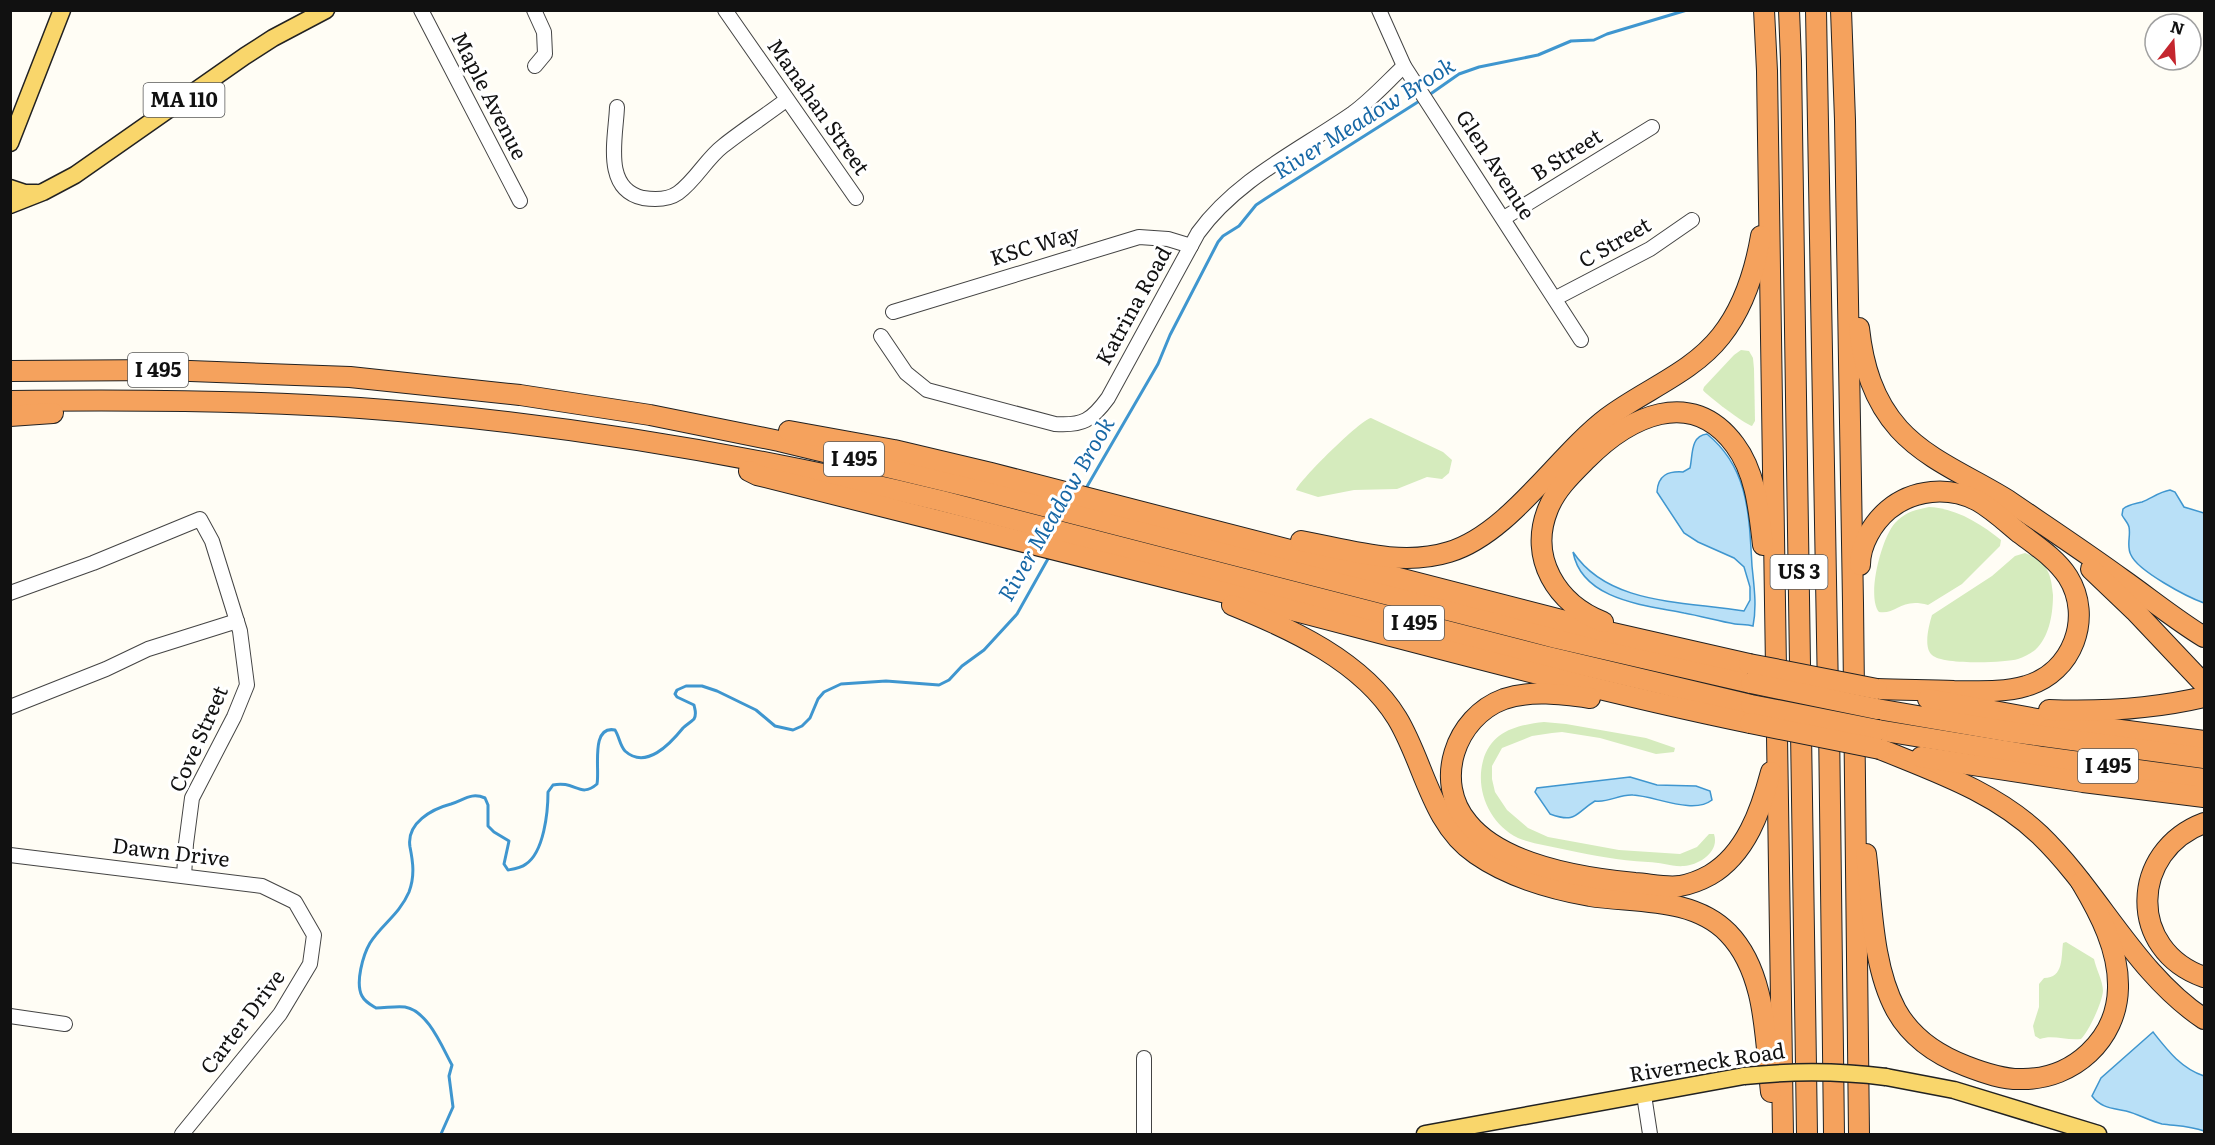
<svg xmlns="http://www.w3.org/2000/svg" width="2215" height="1145" font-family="Literata,serif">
<rect width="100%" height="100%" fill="#fffdf5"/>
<!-- green -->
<g fill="#d5ebbd">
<path d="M1741 350 1749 351 1753 358 1754 369 1755 421 1752 426C1746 425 1706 395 1703 390L1704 387 1734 355Z"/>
<path d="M1371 418 1443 452 1452 460 1449 473 1442 479 1427 477 1397 489 1354 490 1318 497 1296 490C1300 480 1360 420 1371 418Z"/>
<path d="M1929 507C1956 508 1981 524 2001 540L2000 546 1962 584 1928 605C1901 597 1896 615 1879 612 1866 596 1882 537 1895 523 1905 512 1915 510 1929 507Z"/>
<path d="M2025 553C2047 562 2051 572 2053 595 2053 612 2050 634 2038 647 2034 652 2025 657 2018 659 2005 663 1942 665 1932 655 1923 647 1929 625 1932 615L1992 576 2015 556Z"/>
<path d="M1544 722 1566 724 1646 738 1675 748 1674 752 1656 754 1600 738 1562 732 1552 733 1532 736 1502 748 1492 766V779L1495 792 1507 810 1528 828 1548 837 1619 850 1680 854 1697 847 1709 834H1714C1720 852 1699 865 1684 866 1672 867 1660 862 1648 862 1616 860 1597 856 1567 850 1551 846 1533 844 1518 838 1490 824 1475 791 1483 761 1491 731 1517 725 1544 722Z"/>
<path d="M2066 942 2094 959C2096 969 2103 981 2103 991 2102 1003 2089 1031 2081 1039 2066 1041 2053 1034 2040 1039L2035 1036 2033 1026 2039 1007V984L2044 978C2064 978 2061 957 2063 943Z"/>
</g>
<!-- water -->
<g fill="#b9e0f7" stroke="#3f96cf" stroke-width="1.5">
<path d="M1707 434C1749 468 1749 515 1752 566 1754 586 1757 606 1753 626 1746 624 1741 625 1735 624 1718 621 1701 616 1684 613 1644 605 1582 600 1573 552 1609 606 1686 601 1744 611L1750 600V587L1744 567 1734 558 1698 542 1684 533 1657 492C1658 475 1668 471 1683 472L1690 468C1693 455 1690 436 1707 434Z"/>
<path d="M2170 490 2175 492 2184 507 2204 513V603C2187 597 2138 571 2131 555 2126 546 2131 536 2129 527 2128 523 2124 519 2122 515L2123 509C2129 504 2135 504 2142 502 2152 498 2159 492 2170 490Z"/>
<path d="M1630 777 1657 785 1696 786 1710 791 1712 800C1693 815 1655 796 1633 795 1619 794 1609 803 1595 801 1575 813 1577 824 1550 814L1535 792 1537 788Z"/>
<path d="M2153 1032C2168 1051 2181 1068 2204 1076V1131C2190 1126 2177 1126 2162 1124 2150 1121 2138 1114 2126 1111 2112 1108 2101 1108 2092 1096L2101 1078Z"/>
</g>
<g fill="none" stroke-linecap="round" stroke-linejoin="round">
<!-- stream -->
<g stroke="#3f96cf" stroke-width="3">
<polyline points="1429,95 1459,74 1479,67 1538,55 1571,41 1594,40 1607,34 1687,10"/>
<polyline points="1085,490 1158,364 1170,335 1218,242 1223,236 1239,226 1256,205 1265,199 1421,100"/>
<path d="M441 1134 453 1107 449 1076 452 1065C442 1047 428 1011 405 1007 395 1006 386 1008 376 1008 371 1005 365 1002 362 996 355 983 363 955 370 943 382 924 399 915 409 892 415 876 413 862 410 847 406 823 432 809 451 804 464 800 471 792 485 798L488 805V826L494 832 509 841 504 864 508 870C514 869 521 868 526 864 544 852 548 812 548 792L553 785C575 780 580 799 597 784 600 770 590 725 615 730 619 736 620 746 625 751 646 770 670 744 683 728 686 725 691 722 694 719 697 714 695 710 694 705L677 697 675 694 677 690 686 686H702L717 691 756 710 775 726 793 730 802 726 810 718 818 699 824 692 841 684 886 681 939 685 949 680 962 666 984 650 1017 614 1049 557"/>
</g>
<defs>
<g id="minor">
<polyline points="421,10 520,201"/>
<polyline points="534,10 544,32 545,54 535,66"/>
<polyline points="725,10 856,198"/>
<polyline points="1379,10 1404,66 1581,340"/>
<path d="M617 107C616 137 602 189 643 198 656 200 668 200 678 193 696 180 706 159 723 146 743 130 765 116 786 100"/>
<polyline points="1504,218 1652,127"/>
<polyline points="1556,298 1650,249 1692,220"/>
<polyline points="893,312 1139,237 1168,239 1191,246"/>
<path d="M881 336 906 373 927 390 1055 424C1083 426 1092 420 1108 398L1198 233C1237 179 1300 150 1353 113 1372 99 1387 82 1404 66"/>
<polyline points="10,593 93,563 200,519 212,541 240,631 247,685 234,717 192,798 186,844 184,876"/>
<polyline points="10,707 106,669 148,649 237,621"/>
<polyline points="10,855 262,886 295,902 314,935 310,964 280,1014 182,1134"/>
<polyline points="10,1016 65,1024"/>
<polyline points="1644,1095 1650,1134"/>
<polyline points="1144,1134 1144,1058"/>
</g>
<g id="major">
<polyline points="10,143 62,10"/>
<polyline points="10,188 25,193 37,193"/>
<polyline points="10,205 43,192 75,175 245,56 273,38 326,10"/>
<polyline points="1886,1077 1954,1090 2098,1134"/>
<polyline points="1425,1134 1744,1076"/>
</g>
<g id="highway">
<polyline points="1764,10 1767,71 1783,1134"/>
<polyline points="1789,10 1791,61 1807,1134"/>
<polyline points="1816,10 1828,694"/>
<polyline points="1841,10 1845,120 1853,603 1859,1134"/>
<path d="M1859 328C1863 365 1873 400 1899 429 1928 461 1973 478 2009 501 2047 527 2085 552 2122 579 2149 598 2176 620 2204 637"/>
<polyline points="10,371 164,370 350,377 520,395 650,415 779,441 970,487 1556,638 1751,683"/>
<path d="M10 401C127 400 243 400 360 408 555 422 752 455 942 501L1544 656 1751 705"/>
<polyline points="10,416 53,413"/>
<polyline points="789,431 894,450 991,473 1604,631 1749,664"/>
<path d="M749 471 757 475C902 512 1047 547 1191 584 1377 631 1562 684 1750 723"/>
<path d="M1301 541C1349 550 1401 567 1449 552 1509 534 1557 456 1607 418 1644 390 1692 373 1721 336 1744 307 1755 271 1761 236"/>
<path d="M1860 565C1860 544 1873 523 1888 510 1913 489 1949 486 1978 501 1992 509 2005 521 2017 531 2035 545 2056 558 2068 577 2093 617 2073 673 2026 686 2003 693 1977 691 1954 691 1928 690 1903 690 1877 689"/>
<polyline points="2091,569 2135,611 2204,684"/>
<path d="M1232 605C1291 629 1362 661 1397 718 1424 762 1431 824 1476 854 1509 877 1551 889 1590 896 1636 903 1693 897 1728 933 1767 973 1765 1040 1771 1092"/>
<path d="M1603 622C1557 604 1528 558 1548 509 1556 489 1572 474 1587 459 1628 418 1691 385 1735 445 1756 473 1759 511 1763 545"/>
<path d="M1590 698C1561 694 1531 690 1504 699 1455 717 1433 782 1468 823 1503 866 1583 878 1635 883 1650 884 1666 888 1680 886 1691 884 1701 880 1710 875 1746 854 1761 810 1771 772"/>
<polyline points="1928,699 2037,719 2204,741"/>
<polyline points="1877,709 2005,731 2204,758"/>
<path d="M2049 710C2102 712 2153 709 2204 697"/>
<polyline points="1829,723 1834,1134"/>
<polyline points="1878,730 2043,757 2204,779"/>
<path d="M1880 749C1936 772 1995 792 2040 835 2099 892 2135 973 2204 1019"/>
<polyline points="1921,757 2083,782 2204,797"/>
<path d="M2204 823C2130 851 2127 950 2204 977"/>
<path d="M1866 854C1872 903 1872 966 1896 1010 1911 1037 1937 1055 1966 1066 1984 1073 2004 1080 2023 1079 2073 1079 2117 1040 2118 988 2119 950 2100 914 2081 882"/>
</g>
</defs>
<!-- minor casing -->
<use href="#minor" stroke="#444" stroke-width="16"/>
<!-- major casing -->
<use href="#major" stroke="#222" stroke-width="19"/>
<!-- highway casing -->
<use href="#highway" stroke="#222" stroke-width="22"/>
<!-- minor -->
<use href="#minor" stroke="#fff" stroke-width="14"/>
<!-- major -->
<use href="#major" stroke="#f9d66b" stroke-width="16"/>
<!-- highway -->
<use href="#highway" stroke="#f5a25d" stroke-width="20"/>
<defs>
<path id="major-bridge" d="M1744 1076C1791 1071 1839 1071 1886 1077"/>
<g id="highway-bridge">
<polyline points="1749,664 1877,689"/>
<polyline points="1751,683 1877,709"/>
<polyline points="1751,705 1878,730"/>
<polyline points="1750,723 1880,749"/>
</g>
</defs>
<!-- major-bridge casing -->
<use href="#major-bridge" stroke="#222" stroke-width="19" stroke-linecap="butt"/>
<!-- highway-bridge casing -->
<use href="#highway-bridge" stroke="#222" stroke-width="22" stroke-linecap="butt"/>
<!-- major-bridge -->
<use href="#major-bridge" stroke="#f9d66b" stroke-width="16"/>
<!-- highway-bridge -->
<use href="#highway-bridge" stroke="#f5a25d" stroke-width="20"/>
</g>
<g text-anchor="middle" stroke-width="6" stroke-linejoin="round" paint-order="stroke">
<!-- shield labels -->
<g fill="#fff" stroke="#585858" stroke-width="1.5">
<rect x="143.5" y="83" width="81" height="34" rx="4.5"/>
<rect x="128" y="353" width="60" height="34" rx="4.5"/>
<rect x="824" y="442" width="60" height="34" rx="4.5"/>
<rect x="1770.5" y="555" width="57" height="34" rx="4.5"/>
<rect x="1384" y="606" width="60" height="34" rx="4.5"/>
<rect x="2078" y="749" width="60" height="34" rx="4.5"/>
</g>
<g font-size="20" font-weight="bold" fill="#111">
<text x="184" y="107">MA 110</text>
<text x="158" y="377">I 495</text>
<text x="854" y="466">I 495</text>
<text x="1799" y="579">US 3</text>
<text x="1414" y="630">I 495</text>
<text x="2108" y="773">I 495</text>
</g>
<!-- street labels -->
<g font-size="21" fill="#111" stroke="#fff">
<text transform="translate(489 96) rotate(63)" y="7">Maple Avenue</text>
<text transform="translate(818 107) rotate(55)" y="7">Manahan Street</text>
<text transform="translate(1567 155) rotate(-32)" y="7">B Street</text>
<text transform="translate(1495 165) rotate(57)" y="7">Glen Avenue</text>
<text transform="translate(1615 243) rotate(-30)" y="7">C Street</text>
<text transform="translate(1035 246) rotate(-17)" y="7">KSC Way</text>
<text transform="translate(1134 306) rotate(-61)" y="7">Katrina Road</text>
<text transform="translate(199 739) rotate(-66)" y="7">Cove Street</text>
<text transform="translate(171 853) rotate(7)" y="7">Dawn Drive</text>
<text transform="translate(243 1022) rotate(-53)" y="7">Carter Drive</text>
<text transform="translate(1707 1063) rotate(-9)" y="7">Riverneck Road</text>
</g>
<!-- water labels -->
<g font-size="22" font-style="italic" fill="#1768a6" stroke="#fff">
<text transform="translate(1364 118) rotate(-32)" y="8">River Meadow Brook</text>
<text transform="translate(1056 509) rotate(-60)" y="8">River Meadow Brook</text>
</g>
</g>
<!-- border -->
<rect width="2215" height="1145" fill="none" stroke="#111111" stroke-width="24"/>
<!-- north arrow -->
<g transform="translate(2173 42) rotate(17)"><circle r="28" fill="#ffffff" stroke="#a0a0a0" stroke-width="1.5"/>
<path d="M0-4.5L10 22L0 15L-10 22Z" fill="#c4262e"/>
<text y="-9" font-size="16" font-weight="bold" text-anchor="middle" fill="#111111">N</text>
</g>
</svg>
